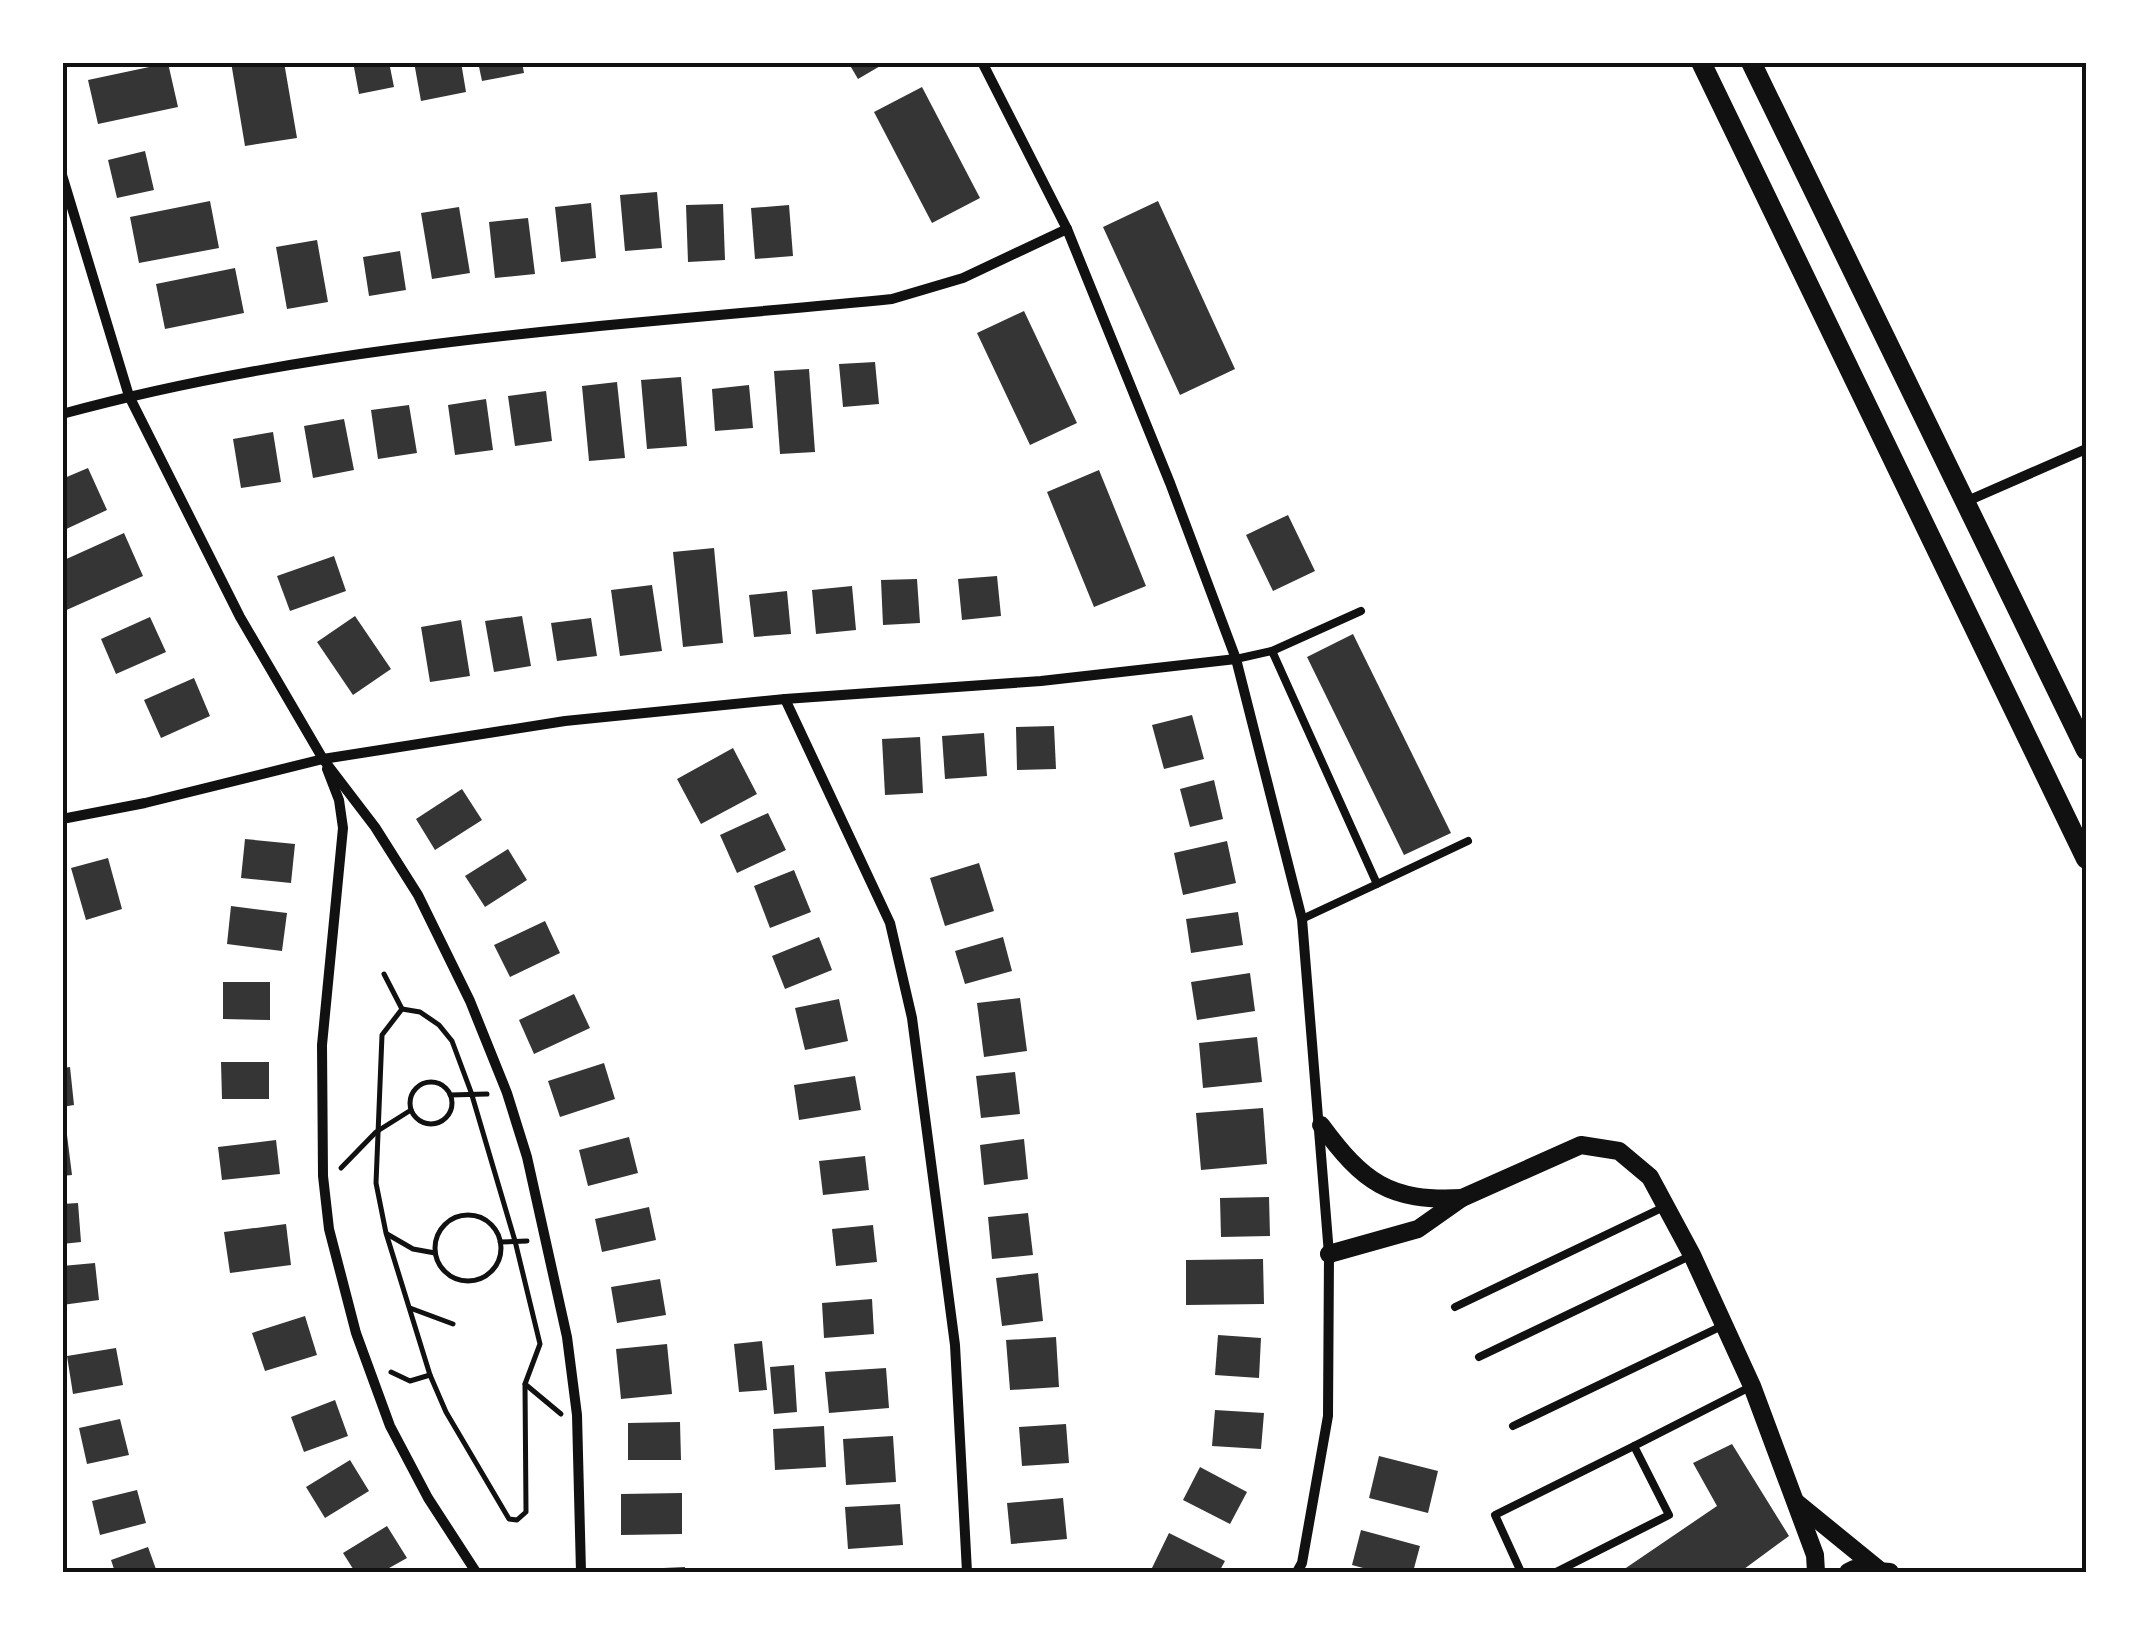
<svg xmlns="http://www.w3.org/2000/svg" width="2149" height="1635" font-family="Barlow,sans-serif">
<rect width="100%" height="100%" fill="#fff"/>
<!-- building -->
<g fill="#353535">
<polygon points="231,62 284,62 297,138 245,146"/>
<polygon points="353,62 389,62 394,87 359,94"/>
<polygon points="414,62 461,62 466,92 421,101"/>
<polygon points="478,62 522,62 524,73 482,81"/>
<polygon points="848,62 887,62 858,79"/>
<polygon points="168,63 178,107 98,124 88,80"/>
<polygon points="922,87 980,198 932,223 874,112"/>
<polygon points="145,151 154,190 117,198 108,160"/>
<polygon points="657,192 662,248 625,251 620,195"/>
<polygon points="210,201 219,248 139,263 130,217"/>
<polygon points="1158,201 1235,369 1180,395 1103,227"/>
<polygon points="591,203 596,258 561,262 555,207"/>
<polygon points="723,204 725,260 688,262 686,205"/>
<polygon points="789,205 793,256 755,259 751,208"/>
<polygon points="459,207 470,273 432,279 421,213"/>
<polygon points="528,218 535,274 495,278 489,222"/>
<polygon points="317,240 328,302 287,309 276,247"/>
<polygon points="400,251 406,290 369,296 363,257"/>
<polygon points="235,268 244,313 165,329 156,284"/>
<polygon points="1024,311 1077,423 1030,445 977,333"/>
<polygon points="875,362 879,404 843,407 839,364"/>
<polygon points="809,369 815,452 780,454 774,371"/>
<polygon points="681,377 687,446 647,449 641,380"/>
<polygon points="617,382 625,458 589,461 582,386"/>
<polygon points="749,385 753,428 715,431 712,389"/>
<polygon points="546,391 552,441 515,446 508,396"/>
<polygon points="486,399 493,450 455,455 448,405"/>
<polygon points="409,405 417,453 378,459 371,410"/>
<polygon points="344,419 354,470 313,478 304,426"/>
<polygon points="273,432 281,482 241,488 233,439"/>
<polygon points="88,468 107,510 62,531 62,479"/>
<polygon points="1099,470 1146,586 1094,607 1047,492"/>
<polygon points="1288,515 1315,571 1273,591 1246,535"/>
<polygon points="124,533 143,576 62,612 62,561"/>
<polygon points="714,548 723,643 683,647 673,552"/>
<polygon points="334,556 346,591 290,611 277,576"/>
<polygon points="997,576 1001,616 962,620 958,579"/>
<polygon points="917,579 920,623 883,625 881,580"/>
<polygon points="652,585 662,651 620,656 611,590"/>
<polygon points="852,586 856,630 816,634 812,590"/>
<polygon points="787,591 791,634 754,637 749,595"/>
<polygon points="355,616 391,669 353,695 317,642"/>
<polygon points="522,616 531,666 494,672 485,621"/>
<polygon points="150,617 166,652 116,674 101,639"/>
<polygon points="591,618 597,656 557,661 551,623"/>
<polygon points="461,620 470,676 430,682 421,627"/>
<polygon points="1353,634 1451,833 1404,855 1307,657"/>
<polygon points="194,678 210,716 161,738 144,700"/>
<polygon points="1192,715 1204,759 1164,769 1152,725"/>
<polygon points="1054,726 1056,769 1017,770 1016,727"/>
<polygon points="984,733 987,776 945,779 942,736"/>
<polygon points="920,737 923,793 885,795 882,739"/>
<polygon points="733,748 757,794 701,824 677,779"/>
<polygon points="1214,780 1223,819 1190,827 1180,789"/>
<polygon points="462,789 482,820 435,850 416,819"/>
<polygon points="768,813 786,850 737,873 720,835"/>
<polygon points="245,839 295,844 291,883 241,878"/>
<polygon points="1227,841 1236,883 1183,895 1174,853"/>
<polygon points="508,849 527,880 485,907 465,876"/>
<polygon points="108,858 122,909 86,920 71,868"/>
<polygon points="979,863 994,911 945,926 930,878"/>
<polygon points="794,870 811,912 770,928 754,886"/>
<polygon points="231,906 287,913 282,951 227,944"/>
<polygon points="1238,912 1243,945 1191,953 1186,919"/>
<polygon points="545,921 560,953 510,977 494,945"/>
<polygon points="819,937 832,970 785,989 772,956"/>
<polygon points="1003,937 1012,971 965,984 955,951"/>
<polygon points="1250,973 1255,1011 1197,1020 1191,982"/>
<polygon points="223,982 270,982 270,1020 223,1019"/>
<polygon points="574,994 590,1028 534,1054 519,1020"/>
<polygon points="1020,998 1027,1051 984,1057 977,1003"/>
<polygon points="839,999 848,1041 805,1050 795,1008"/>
<polygon points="1257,1037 1262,1082 1203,1088 1199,1043"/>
<polygon points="221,1062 269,1062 269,1099 222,1099"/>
<polygon points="604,1063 615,1099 560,1117 548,1081"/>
<polygon points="70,1067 74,1105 62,1107 62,1068"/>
<polygon points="1015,1072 1020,1114 981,1118 976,1076"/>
<polygon points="855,1076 861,1110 799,1120 794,1085"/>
<polygon points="1263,1108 1267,1164 1201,1170 1196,1113"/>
<polygon points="62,1135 67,1135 72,1175 62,1176"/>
<polygon points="629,1137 638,1173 588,1186 579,1150"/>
<polygon points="1024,1139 1028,1179 984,1185 980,1145"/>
<polygon points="276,1140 280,1174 222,1180 218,1147"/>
<polygon points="865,1156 869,1190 823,1195 819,1161"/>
<polygon points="1269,1197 1270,1236 1221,1237 1220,1198"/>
<polygon points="78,1203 81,1242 62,1244 62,1204"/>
<polygon points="649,1207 656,1240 602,1252 595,1219"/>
<polygon points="1028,1213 1033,1255 992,1259 988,1217"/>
<polygon points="286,1224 291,1265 230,1273 224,1232"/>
<polygon points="873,1225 877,1262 836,1266 832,1229"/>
<polygon points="1263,1259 1264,1304 1186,1305 1186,1260"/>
<polygon points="95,1263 99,1300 62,1305 62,1266"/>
<polygon points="1038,1273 1043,1321 1002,1326 996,1278"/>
<polygon points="660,1279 666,1315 617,1323 611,1287"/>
<polygon points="872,1299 874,1334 824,1338 822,1303"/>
<polygon points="305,1316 317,1355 265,1371 252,1333"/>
<polygon points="1218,1335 1261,1338 1259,1378 1215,1375"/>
<polygon points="1056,1337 1059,1387 1010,1390 1006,1340"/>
<polygon points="762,1341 767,1390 739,1392 734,1344"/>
<polygon points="667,1344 672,1394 621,1399 616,1349"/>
<polygon points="116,1348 123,1385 73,1394 67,1356"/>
<polygon points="794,1365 797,1412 774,1414 770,1367"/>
<polygon points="886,1368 889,1408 829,1413 825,1372"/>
<polygon points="335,1400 348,1436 304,1452 291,1417"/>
<polygon points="1215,1410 1264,1413 1261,1449 1212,1446"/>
<polygon points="120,1419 129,1455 87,1464 79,1428"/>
<polygon points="680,1422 681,1460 628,1460 628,1423"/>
<polygon points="1066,1424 1069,1463 1022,1466 1019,1427"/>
<polygon points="824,1426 826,1467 775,1470 773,1429"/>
<polygon points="893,1436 896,1482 846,1485 843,1439"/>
<polygon points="1732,1444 1789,1536 1740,1572 1620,1572 1717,1506 1693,1463"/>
<polygon points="1379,1456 1438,1471 1428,1513 1369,1498"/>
<polygon points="350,1460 369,1491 325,1518 306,1487"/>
<polygon points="1200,1467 1247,1492 1230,1524 1183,1500"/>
<polygon points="137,1490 146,1523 100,1535 92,1501"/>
<polygon points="682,1493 682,1534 621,1535 621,1494"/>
<polygon points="1063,1498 1067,1539 1011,1544 1007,1503"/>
<polygon points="900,1504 903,1545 848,1549 845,1507"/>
<polygon points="387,1526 407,1558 382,1572 355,1572 343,1553"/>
<polygon points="1361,1530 1420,1546 1413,1572 1378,1572 1352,1565"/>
<polygon points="1169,1533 1225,1561 1219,1572 1151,1570"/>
<polygon points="148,1547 157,1572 115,1572 111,1560"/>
<polygon points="685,1567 685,1572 642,1572 642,1569"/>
</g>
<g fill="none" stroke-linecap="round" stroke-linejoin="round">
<!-- path -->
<g stroke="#111" stroke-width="5">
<polyline points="384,974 402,1009"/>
<polygon points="402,1009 420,1012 439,1025 452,1041 471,1092 515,1241 540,1344 525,1384 526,1512 517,1520 509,1519 446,1412 430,1375 386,1233 376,1183 382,1035"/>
<circle cx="431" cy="1103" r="21"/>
<polyline points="450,1095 487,1094"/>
<polyline points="341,1168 376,1132 411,1110"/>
<circle cx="468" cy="1248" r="33"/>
<polyline points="387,1234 413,1249 435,1253"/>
<polyline points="500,1242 527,1241"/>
<polyline points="410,1308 453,1324"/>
<polyline points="391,1372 410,1381 430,1375"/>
<polyline points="525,1384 561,1414"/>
</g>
<!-- service -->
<g stroke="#111" stroke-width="8">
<polyline points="1272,651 1361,611"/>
<polyline points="1236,659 1272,651 1377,884 1302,919"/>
<polyline points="1377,884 1468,841"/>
<polyline points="1455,1307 1666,1206"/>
<polyline points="1479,1357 1692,1255"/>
<polyline points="1513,1426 1724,1325"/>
<polyline points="1521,1572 1495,1515 1634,1446"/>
<polyline points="1556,1572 1669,1515 1634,1446 1752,1386"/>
</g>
<!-- minor -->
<g stroke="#111" stroke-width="10">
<polyline points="982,62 1067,229 1170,483 1236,659 1302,919 1329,1254 1328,1416 1302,1563 1297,1572"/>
<polyline points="62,175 129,396 240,617 323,759 375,827 418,895 470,1001 507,1093 527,1157 567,1337 577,1415 581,1572"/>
<path d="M62 414C329 341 618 326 892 299L963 278 1067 229"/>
<polyline points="1965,502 2086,449"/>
<polyline points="785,699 890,923 912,1018 955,1345 967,1572"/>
<polyline points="327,769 339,800 343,828 322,1045 323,1176 329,1229 356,1333 390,1426 428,1498 476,1572"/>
<polyline points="62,819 145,803 323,759 565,721 785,699 1041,681 1236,659"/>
</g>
<!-- tertiary -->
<g stroke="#111" stroke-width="18">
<path d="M1321 1125C1363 1182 1389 1202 1462 1198"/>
<polyline points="1329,1254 1418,1229 1462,1198 1581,1145 1619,1151 1650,1177 1692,1255 1752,1386 1815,1555 1816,1572"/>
<polyline points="1797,1503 1878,1569"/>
<polyline points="1848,1572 1854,1569 1890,1572"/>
</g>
<!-- secondary -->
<g stroke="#111" stroke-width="20">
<polyline points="1701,62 2086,859"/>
<polyline points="1751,62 2086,750"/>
</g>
</g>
<!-- border -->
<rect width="2149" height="1635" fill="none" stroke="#ffffff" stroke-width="130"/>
<rect x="65" y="65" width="2019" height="1505" fill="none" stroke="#111" stroke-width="4"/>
</svg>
